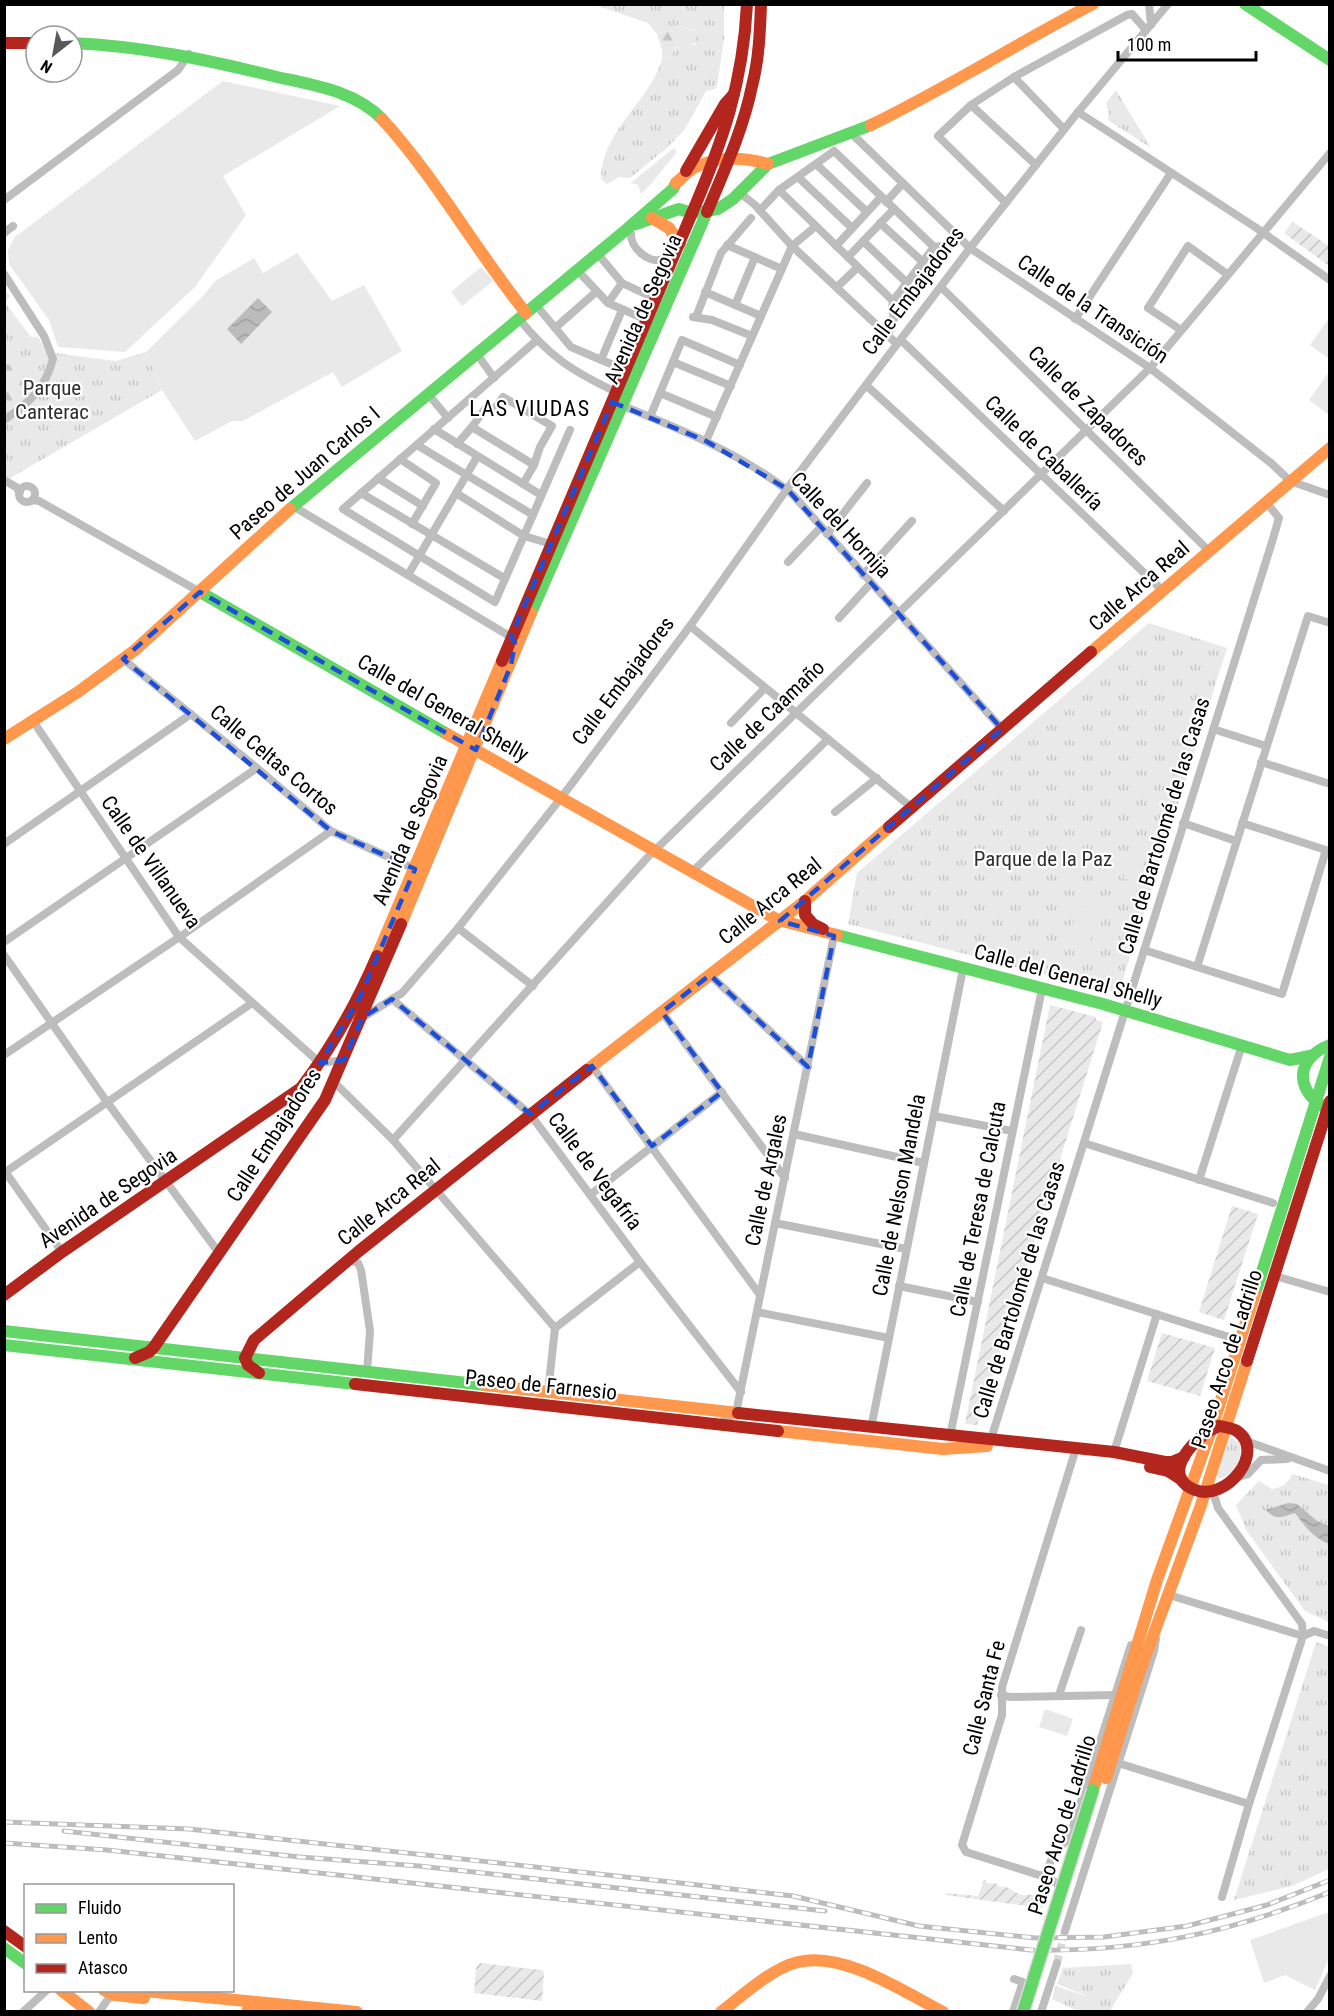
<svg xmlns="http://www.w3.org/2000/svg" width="1334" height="2016" font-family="'Roboto Condensed',sans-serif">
<defs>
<pattern id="grass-tufts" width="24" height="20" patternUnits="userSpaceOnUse" patternTransform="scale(1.5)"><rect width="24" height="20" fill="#e9e9e9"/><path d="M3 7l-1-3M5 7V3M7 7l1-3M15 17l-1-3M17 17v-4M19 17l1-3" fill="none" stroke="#c6c6c6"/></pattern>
<pattern id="forest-firs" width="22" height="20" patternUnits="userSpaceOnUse" patternTransform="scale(1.5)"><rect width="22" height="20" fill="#e9e9e9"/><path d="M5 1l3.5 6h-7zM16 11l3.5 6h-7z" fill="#c6c6c6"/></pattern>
<pattern id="garden-furrows" width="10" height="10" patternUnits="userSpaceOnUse" patternTransform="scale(1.5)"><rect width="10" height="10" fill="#e9e9e9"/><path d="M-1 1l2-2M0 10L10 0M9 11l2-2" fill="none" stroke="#c6c6c6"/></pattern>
<pattern id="water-waves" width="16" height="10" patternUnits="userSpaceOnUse" patternTransform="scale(1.5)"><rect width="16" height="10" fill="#bbb"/><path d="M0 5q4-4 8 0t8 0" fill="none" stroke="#9f9f9f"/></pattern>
</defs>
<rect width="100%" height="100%" fill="#fff"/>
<!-- grass -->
<g fill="url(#grass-tufts)">
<path d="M595 5H724V39L717 86 715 89 706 91 685 129 668 147 630 178 619 177 607 184 601 179C601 132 648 103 662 60L671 57 675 48 685 44 695 45 699 36 695 30 681 26 677 32 666 31 657 34 648 23Z"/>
<polygon points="1116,90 1151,148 1108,120 1109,115 1106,103"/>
<polygon points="674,148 677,152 651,184 641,194 638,185 631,183"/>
<polygon points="4,289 10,296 5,303 31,337 38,337 46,352 116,361 146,352 162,390 5,481"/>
<polygon points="1149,623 1227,648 1119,992 1117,993 848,924 857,873"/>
<path d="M1230 1436 1240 1444C1244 1460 1232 1478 1216 1479Z"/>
<path d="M1292 1474 1329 1485V1622L1305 1611 1246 1530 1236 1505 1259 1481 1272 1489C1283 1487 1288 1484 1292 1474Z"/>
<polygon points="1316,1642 1329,1647 1329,1869 1292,1886 1234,1900"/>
<polygon points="1131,1964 1133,1973 1110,2011 1077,2011 1052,1999 1056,1986 1092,1998 1057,1984 1063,1968"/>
</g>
<!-- forest -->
<g fill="url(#forest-firs)">
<polygon points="681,26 699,32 697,43 675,47 671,57 662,60 662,50 657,34 666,31 677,32"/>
<polygon points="9,364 18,367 36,384 34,389 5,412 5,366"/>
</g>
<!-- garden -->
<g fill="url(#garden-furrows)">
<polygon points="1293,222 1329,246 1329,266 1284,233"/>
<polygon points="1050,1005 1096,1017 1096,1020 1103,1022 977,1425 965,1424"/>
<polygon points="1232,1206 1258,1214 1224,1320 1199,1312"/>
<polygon points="1162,1333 1215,1348 1200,1396 1147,1381"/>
<path d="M984 1880 989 1884 995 1883 1000 1887C1010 1886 1011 1891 1019 1894 1030 1898 1029 1890 1042 1901L1043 1908 945 1895 946 1893 978 1896Z"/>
<polygon points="480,1963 542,1970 544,1972 542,2001 474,1993 476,1968"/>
</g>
<!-- pitch -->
<g fill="#e9e9e9">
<polygon points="223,81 340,106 223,176 246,215 195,287 125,352 58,347 49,320 9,264 8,250 15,237"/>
<polygon points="297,253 332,301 364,285 402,351 342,387 333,372 243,421 232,421 195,441 162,390 146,352 203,296 215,281 254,258 263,273"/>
<polygon points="481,267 493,281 462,306 451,292"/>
<polygon points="1329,318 1329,359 1310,345"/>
<polygon points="1329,372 1329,415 1309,400"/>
<polygon points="1131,851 1145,855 1137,882 1123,878"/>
<polygon points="1088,898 1108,910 1086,947 1066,935"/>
<polygon points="1045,1709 1073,1719 1067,1736 1039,1727"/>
<polygon points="1329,1912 1329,1958 1315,1990 1285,1975 1264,1983 1250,1940"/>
</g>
<!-- water -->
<g fill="url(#water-waves)">
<polygon points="258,298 272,312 241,344 227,329"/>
<path d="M1288 1503 1297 1504 1317 1521 1329 1526V1544C1314 1538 1305 1527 1295 1513 1284 1516 1276 1522 1266 1510Z"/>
</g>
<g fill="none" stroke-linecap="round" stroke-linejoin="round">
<!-- street-tunnel -->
<polyline stroke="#d9d9d9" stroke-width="8" stroke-dasharray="8 4" stroke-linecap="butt" points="1057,1963 1065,1931"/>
<!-- street -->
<g stroke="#bdbdbd" stroke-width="8">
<polyline points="1149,4 1151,25"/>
<polyline points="1014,77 1064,129"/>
<polyline points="971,105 1036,165"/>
<polyline points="1078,112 1255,227 1330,280"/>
<polyline points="851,133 970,248 1150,368 1271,463 1290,481 1330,495"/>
<polyline points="816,164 867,212"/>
<polyline points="798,177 852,228"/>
<polyline points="779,190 893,301"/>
<polyline points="740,193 755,205 792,246 897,344"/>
<polyline points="4,200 178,70 189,54"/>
<polyline points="886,202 903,183"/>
<polyline points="1006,203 938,136 971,105 1014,77 1127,15 1132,14 1146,30"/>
<polyline points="764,206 779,190 834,151 934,247"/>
<polyline points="880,223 923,262"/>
<polyline points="4,233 13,226"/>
<path d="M631 234C630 247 649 265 663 259 665 258 670 253 671 252L675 254"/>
<polyline points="863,241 907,283"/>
<polyline points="727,245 782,269"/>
<polyline points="836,246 881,197"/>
<polyline points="597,253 622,283 656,299"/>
<polyline points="848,257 894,209"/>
<polyline points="577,270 608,303 647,320"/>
<path d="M4 274 44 336 53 359C45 389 29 403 4 420"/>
<polyline points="837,287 858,267"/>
<polyline points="941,287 1209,551"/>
<polyline points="705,292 761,316"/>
<polyline points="608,303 622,283"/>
<polyline points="536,305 571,347 625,370"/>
<polyline points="735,305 755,257"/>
<polyline points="693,317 712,320 752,336"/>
<polyline points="696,317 721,253 751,218"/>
<path d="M519 319C550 357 572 371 616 392"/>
<polyline points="1075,319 1171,173"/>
<polyline points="555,328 596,292"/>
<polyline points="1181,330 1148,308 1188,246 1227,274"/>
<polyline points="888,335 894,319 892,308 893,301 934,247 953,245 959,238"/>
<polyline points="537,340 343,509 495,602 570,430"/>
<polyline points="901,340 1163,591"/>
<polyline points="477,354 494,378"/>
<polyline points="601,360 622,310"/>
<polyline points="673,362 731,386"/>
<polyline points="867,386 1004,511"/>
<polyline points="660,393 717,417"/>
<polyline points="428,394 448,418"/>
<path d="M618 404C677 428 744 454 793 495L1002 729"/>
<polyline points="650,417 682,340 740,365"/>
<polyline points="472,427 487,406 495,409 503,397 552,426 540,447 534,465"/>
<polyline points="434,429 541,495"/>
<polyline points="706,441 792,246 816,226"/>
<polyline points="457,444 472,427 534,465 523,484"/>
<polyline points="417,445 533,515"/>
<polyline points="400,459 436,483 412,524"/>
<polyline points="378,478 423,506"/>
<polyline points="4,480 16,487 20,492"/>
<circle cx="27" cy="494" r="8"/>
<polyline points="361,493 504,578"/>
<polyline points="456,493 524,536 551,544"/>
<polyline points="32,500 39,501 200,592"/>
<polyline points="293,506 511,637 513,640"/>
<polyline points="827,534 867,483"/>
<polyline points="788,562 821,527"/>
<polyline points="408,575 477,457"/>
<polyline points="863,575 912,521"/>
<polyline points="839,618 871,583"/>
<polyline points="690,626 911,807"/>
<polyline points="123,659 257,768 331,831 415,869"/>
<polyline points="33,721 179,937 320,1063 344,1060"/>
<polyline points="731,723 765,688"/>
<polyline points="1213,729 1266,746"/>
<polyline points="1261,762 1330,784"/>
<polyline points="835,812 877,778"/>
<polyline points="1183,823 1236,841"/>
<polyline points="4,844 191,714"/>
<polyline points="693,871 828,739"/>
<polyline points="458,928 533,986"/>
<polyline points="4,942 257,768"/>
<polyline points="1144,950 1282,994 1326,850 1242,823"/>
<polyline points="4,955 107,1102 219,1253"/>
<polyline points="1197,967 1308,616 1330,623"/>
<polyline points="710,975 808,1067"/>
<polyline points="392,999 530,1114 640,1262 741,1392"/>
<polyline points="662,1012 785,1178"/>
<polyline points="362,1018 402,993 458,928 561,798 690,626 787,489 970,248 1078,112 1168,4"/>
<polyline points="4,1055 184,934 331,831"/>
<polyline points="592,1066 760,1295"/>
<polyline points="334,1082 393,1140 555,1328 548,1392"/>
<polyline points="934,1116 1012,1131"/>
<polyline points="794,1134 924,1163"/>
<polyline points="393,1140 647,858 1150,368 1330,153"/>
<polyline points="1084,1143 1273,1203"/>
<polyline points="4,1170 62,1252"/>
<polyline points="4,1173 252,1003"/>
<polyline points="1199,1180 1242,1045"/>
<polyline points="590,1195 722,1092"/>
<polyline points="775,1223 906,1249"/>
<polyline points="348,1260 358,1263 361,1270 370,1331 367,1372"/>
<polyline points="1275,1276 1330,1292"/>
<polyline points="1042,1278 1229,1337"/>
<polyline points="899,1286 978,1302"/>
<polyline points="757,1312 889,1338"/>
<polyline points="555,1328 640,1262"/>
<polyline points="719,1424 736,1413 834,936"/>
<polyline points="871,1428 963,969"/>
<polyline points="950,1436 1042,989"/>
<polyline points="991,1439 1272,542 1279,518 1266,502"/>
<polyline points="1246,1441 1330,1471"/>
<polyline points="1114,1452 1157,1314"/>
<polyline points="1236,1478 1248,1474 1261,1460 1287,1459"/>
<polyline points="1213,1492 1218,1508 1302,1624 1303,1636 1249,1804 1222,1897"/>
<polyline points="1169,1595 1303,1636 1314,1631 1330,1636"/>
<polyline points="1001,1695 1010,1697 1115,1695"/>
<polyline points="1059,1695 1081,1630"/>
<polyline points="1118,1763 1249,1804"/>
<polyline points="1048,1873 1044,1876 1039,1875 966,1852 962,1845 1002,1715 1002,1687 1074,1455 1072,1448"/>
<path d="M1048 1873C1050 1854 1059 1850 1070 1836L1131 1645"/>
<polyline points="1048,1873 1051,1879 1057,1884"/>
<polyline points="1065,1931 1154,1651 1156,1639"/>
<polyline points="23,2012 47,1990"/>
<polyline points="99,2012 108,1999 115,1995"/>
<polyline points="1013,2012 1023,1982 1014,1979"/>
<polyline points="1041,2012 1057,1963"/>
<polyline points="1307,2012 1318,1999 1330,1976"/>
</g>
<!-- fast -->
<g stroke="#63d668" stroke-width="12">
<polyline points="1245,4 1330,60"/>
<path d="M72 43C142 46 209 60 277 77 313 85 355 91 382 119"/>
<polyline points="636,224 679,209 692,213 718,209 733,199 768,164 871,125"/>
<polyline points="290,509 627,229 673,189 676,183"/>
<polyline points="200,592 447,734"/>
<polyline points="531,613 707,212"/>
<polyline points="837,935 1103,1004 1290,1060 1310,1056"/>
<path d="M1330 1045C1293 1059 1295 1094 1330 1110"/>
<polyline points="1255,1294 1330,1057"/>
<polyline points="4,1331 485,1385"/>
<polyline points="4,1345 355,1384"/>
<polyline points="4,1948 26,1964"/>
</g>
<!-- slow -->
<g stroke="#ff974d" stroke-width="12">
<path d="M382 119C436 178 476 251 526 313"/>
<path d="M871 125C947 88 1018 43 1093 4"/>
<path d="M676 183C682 178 688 171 694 168 717 156 744 157 768 164"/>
<polyline points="652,218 669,228 680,244"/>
<polyline points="1091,652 1330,448"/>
<polyline points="447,734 778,920 837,935"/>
<polyline points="4,739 78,692 135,650 290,509"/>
<polyline points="401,924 531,613"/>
<polyline points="377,956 502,661"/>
<polyline points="587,1070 805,901 889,827"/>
<polyline points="485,1385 738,1413"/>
<polyline points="778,1431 943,1449 987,1446"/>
<polyline points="1106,1778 1139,1674 1200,1508 1247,1361"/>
<polyline points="1093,1790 1157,1580 1212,1428 1255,1294"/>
<polyline points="61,1990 89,2012"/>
<polyline points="104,1990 115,1995 144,1998"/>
<polyline points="135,1990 357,2012"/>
<polyline points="248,2009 270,2012"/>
<path d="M721 2012C742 1996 772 1968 798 1962 844 1951 904 1992 943 2012"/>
</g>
<!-- jam -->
<g stroke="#b3261e" stroke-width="12">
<polyline points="4,43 36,43"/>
<polyline points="686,171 725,104 734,94"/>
<path d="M707 212C724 171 743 130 752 86 759 59 760 32 761 4"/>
<path d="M692 213C723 141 743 83 747 4"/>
<polyline points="502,661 692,213"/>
<polyline points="889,827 1091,652"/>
<polyline points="805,901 805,915 813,924 823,929"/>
<path d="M4 1295 62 1252 301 1088C333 1046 356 1005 377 956"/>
<polyline points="135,1358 149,1352 154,1347 325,1100 401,924"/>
<polyline points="1247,1361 1330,1101"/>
<polyline points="259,1373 248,1365 245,1358 254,1340 359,1251 587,1070"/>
<polyline points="355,1384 778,1431"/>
<polyline points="738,1413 1114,1452 1165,1462 1172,1462 1184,1457"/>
<path d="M1219 1426C1225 1427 1232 1428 1237 1431 1267 1452 1226 1502 1195 1490 1157 1475 1197 1434 1219 1426Z"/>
<polyline points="1150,1467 1168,1471 1182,1480"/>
<polyline points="4,1931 26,1947"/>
</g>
<defs>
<g id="rail">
<polyline points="4,1822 189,1829 689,1884 793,1896 919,1926 1036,1938 1104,1937 1187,1926 1267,1905 1330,1880"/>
<polyline points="64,1831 300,1857 419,1866 825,1911"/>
<path d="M4 1843 107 1850 1031 1950C1139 1952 1230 1933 1330 1892"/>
</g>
</defs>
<!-- rail casing -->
<use href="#rail" stroke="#bdbdbd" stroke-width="5"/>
<!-- rail -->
<use href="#rail" stroke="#fff" stroke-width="3" stroke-dasharray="9" stroke-linecap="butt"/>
<defs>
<polyline id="fast-bridge" points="1023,2012 1093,1790"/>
</defs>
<!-- fast-bridge casing -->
<use href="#fast-bridge" stroke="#dbdbdb" stroke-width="15" stroke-linecap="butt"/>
<!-- fast-bridge -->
<use href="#fast-bridge" stroke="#63d668" stroke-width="12"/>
</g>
<!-- marked area -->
<path fill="none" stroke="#1d4ed8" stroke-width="4.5" stroke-dasharray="12 8" stroke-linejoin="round" d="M612 402 706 441 787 489 1002 729 780 921 834 936 808 1067 710 975 662 1012 722 1092 652 1146 592 1066 530 1114 392 999 362 1018 344 1060 320 1063 359 999 415 869 331 831 123 659 200 592 476 750 511 665 515 643 511 637Z"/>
<g text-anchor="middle" stroke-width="4.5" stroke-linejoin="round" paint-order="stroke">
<!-- street labels -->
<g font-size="21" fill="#000" stroke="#fff">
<text transform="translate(913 291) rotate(-53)" y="7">Calle Embajadores</text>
<text transform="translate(643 309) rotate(-66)" y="7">Avenida de Segovia</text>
<text transform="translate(1093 309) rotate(34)" y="7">Calle de la Transición</text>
<text transform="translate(1088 406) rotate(45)" y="7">Calle de Zapadores</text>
<text transform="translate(1044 453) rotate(44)" y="7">Calle de Caballería</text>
<text transform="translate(305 473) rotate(-41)" y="7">Paseo de Juan Carlos I</text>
<text transform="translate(841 525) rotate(47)" y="7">Calle del Hornija</text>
<text transform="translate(1139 586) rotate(-41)" y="7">Calle Arca Real</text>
<text transform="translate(623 681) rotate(-53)" y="7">Calle Embajadores</text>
<text transform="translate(443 708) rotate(30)" y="7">Calle del General Shelly</text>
<text transform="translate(767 716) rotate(-44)" y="7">Calle de Caamaño</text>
<text transform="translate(274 760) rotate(40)" y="7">Calle Celtas Cortos</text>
<text transform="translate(1164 826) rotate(-73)" y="7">Calle de Bartolomé de las Casas</text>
<text transform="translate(410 830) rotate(-67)" y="7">Avenida de Segovia</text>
<text transform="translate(151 862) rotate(55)" y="7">Calle de Villanueva</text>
<text transform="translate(770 901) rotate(-39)" y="7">Calle Arca Real</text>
<text transform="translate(1068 976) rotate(15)" y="7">Calle del General Shelly</text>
<text transform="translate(274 1135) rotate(-57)" y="7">Calle Embajadores</text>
<text transform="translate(595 1171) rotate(53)" y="7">Calle de Vegafría</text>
<text transform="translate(766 1180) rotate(-78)" y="7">Calle de Argales</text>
<text transform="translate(899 1195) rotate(-79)" y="7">Calle de Nelson Mandela</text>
<text transform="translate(108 1198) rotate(-34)" y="7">Avenida de Segovia</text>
<text transform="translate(389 1202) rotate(-39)" y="7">Calle Arca Real</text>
<text transform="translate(978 1209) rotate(-79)" y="7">Calle de Teresa de Calcuta</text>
<text transform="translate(1019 1290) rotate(-73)" y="7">Calle de Bartolomé de las Casas</text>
<text transform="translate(1227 1359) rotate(-72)" y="7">Paseo Arco de Ladrillo</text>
<text transform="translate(541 1385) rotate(6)" y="7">Paseo de Farnesio</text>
<text transform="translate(984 1698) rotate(-76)" y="7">Calle Santa Fe</text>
<text transform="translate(1062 1825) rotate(-73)" y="7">Paseo Arco de Ladrillo</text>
</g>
<!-- park labels -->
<g font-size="21" fill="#2e2e2e" stroke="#fff">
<text x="52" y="395">Parque<tspan x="52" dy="24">Canterac</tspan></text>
<text x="1043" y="866">Parque de la Paz</text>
</g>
<!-- neighbourhood labels -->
<g font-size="22" letter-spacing="1.5" fill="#000" stroke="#fff">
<text x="530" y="416">LAS VIUDAS</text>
</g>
</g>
<!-- border -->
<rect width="1334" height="2016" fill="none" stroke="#000000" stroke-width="12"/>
<!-- legend -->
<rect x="24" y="1884" width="210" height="108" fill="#ffffff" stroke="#999999" stroke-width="1.5"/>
<rect x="36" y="1904" width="30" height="9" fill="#63d668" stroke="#999999" stroke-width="1.5"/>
<text x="78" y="1914" font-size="18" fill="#000000">Fluido</text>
<rect x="36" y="1934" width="30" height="9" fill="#ff974d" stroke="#999999" stroke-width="1.5"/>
<text x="78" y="1944" font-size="18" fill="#000000">Lento</text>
<rect x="36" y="1964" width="30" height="9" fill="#b3261e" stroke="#999999" stroke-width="1.5"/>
<text x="78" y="1974" font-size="18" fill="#000000">Atasco</text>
<!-- north arrow -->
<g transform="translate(54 54) rotate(211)"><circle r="28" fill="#ffffff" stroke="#999999" stroke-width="1.5"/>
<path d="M0-4.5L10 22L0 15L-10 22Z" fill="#595959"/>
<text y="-9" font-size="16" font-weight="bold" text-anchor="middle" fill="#000000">N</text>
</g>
<!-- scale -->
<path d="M1118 51v9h138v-9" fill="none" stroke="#000000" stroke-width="3"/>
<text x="1127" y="51" font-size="18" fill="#000000" stroke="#ffffff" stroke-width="4.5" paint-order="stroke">100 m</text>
</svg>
